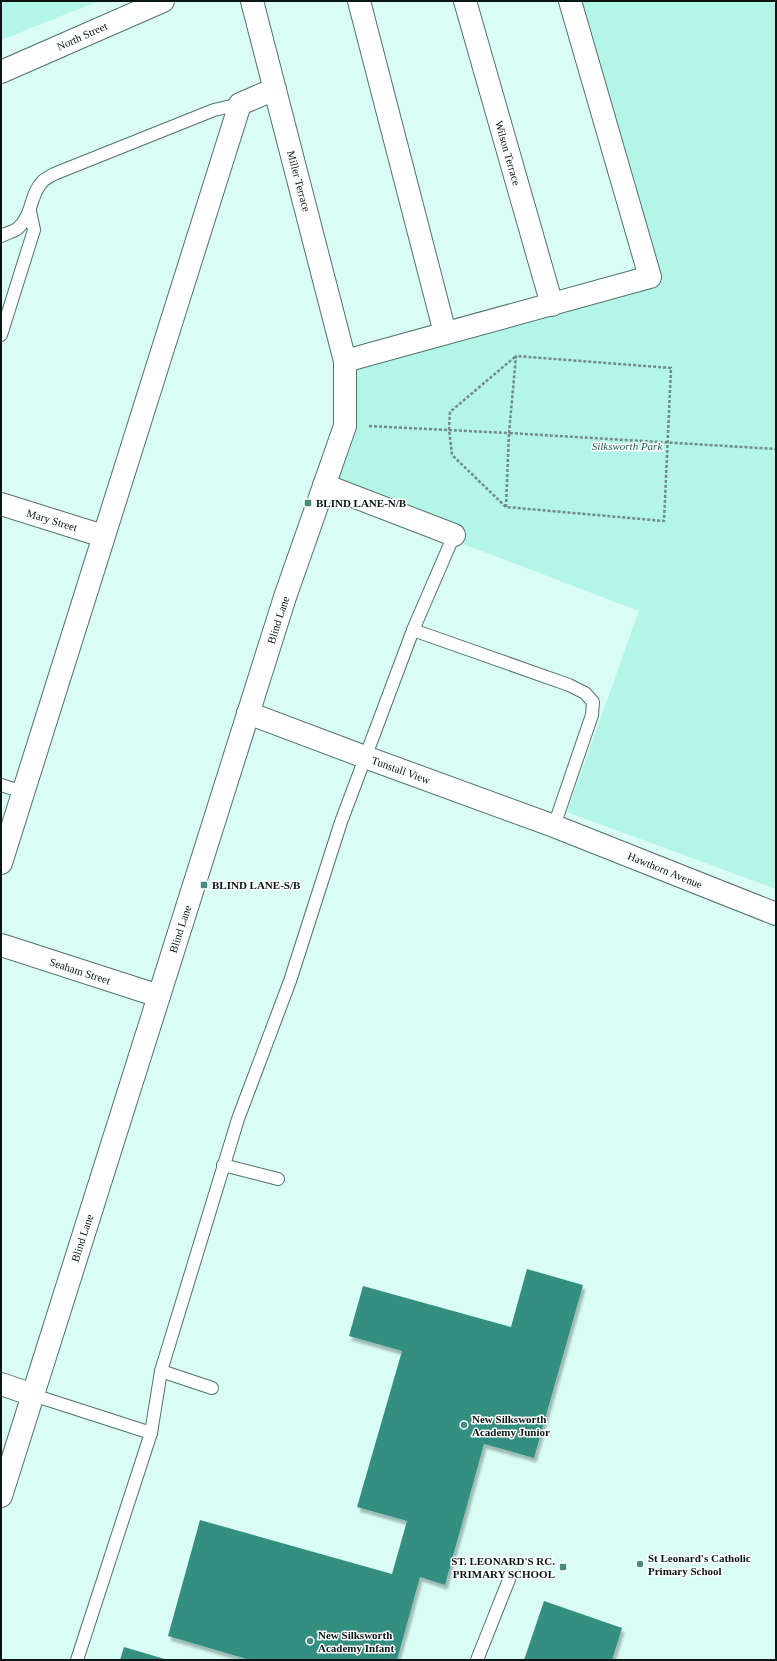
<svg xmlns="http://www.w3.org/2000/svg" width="777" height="1661" font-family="'Times New Roman',serif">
<defs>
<filter id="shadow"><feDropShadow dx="2.5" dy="4.5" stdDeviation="1" flood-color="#0004"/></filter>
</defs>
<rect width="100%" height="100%" fill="#d9fcf4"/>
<!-- green -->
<g fill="#b3f5e7">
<polygon points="1,1 99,1 1,40"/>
<polygon points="563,1 773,1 776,7 776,889 567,812 639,611 461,543 460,531 331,482 345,361 659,284 644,234"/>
</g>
<!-- building -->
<g fill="#358f80" filter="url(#shadow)">
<polygon points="527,1269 583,1285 534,1458 484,1444 445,1585 420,1577 397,1660 250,1660 168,1636 200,1520 392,1574 407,1521 357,1507 402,1351 349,1336 363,1286 511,1327"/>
<polygon points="544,1601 622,1628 612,1660 524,1660"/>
<polygon points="124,1647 168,1660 120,1660"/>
</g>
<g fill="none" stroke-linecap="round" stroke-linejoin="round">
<defs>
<g id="lane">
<path d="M1 236C6 233 14 232 18 228 33 215 30 193 43 181 46 178 51 176 54 174L214 110 240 104"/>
<polyline points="1,335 34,230 30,211"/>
<polyline points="413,630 569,685 585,693 593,702 592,715 554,826"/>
<polyline points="1,785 23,792"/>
<polyline points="223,1165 278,1179"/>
<polyline points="161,1371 212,1388"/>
<polyline points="33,1395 151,1433"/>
<polyline points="77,1660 151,1433 161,1371 238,1119 290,981 341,822 413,630 454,535"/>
<polyline points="477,1660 510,1577"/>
</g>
<g id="street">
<polyline points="359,1 445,333"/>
<polyline points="465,1 552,305"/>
<polyline points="1,72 163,1"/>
<polyline points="345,361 650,277 570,1"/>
<polyline points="324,485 454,535"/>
<polyline points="1,504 103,536"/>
<polyline points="248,713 365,757 554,826 776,914"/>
<polyline points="1,863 240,104 275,89"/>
<polyline points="1,945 159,996"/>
<polyline points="1,1384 33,1395"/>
</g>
<polyline id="secondary" points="1,1496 285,597 345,426 345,361 252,1"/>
</defs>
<!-- lane casing -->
<use href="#lane" stroke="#51716a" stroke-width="14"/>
<!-- street casing -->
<use href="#street" stroke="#51716a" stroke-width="24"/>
<!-- secondary casing -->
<use href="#secondary" stroke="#51716a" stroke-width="24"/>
<!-- path -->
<g stroke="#738b86" stroke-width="2.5" stroke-dasharray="3 2" stroke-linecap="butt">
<polyline points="369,426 509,433 516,356 671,368 664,521 506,507 452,455 449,429 450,412 516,356"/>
<polyline points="506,507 509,433 776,449"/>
</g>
<!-- lane -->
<use href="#lane" stroke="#fff" stroke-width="12"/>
<!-- street -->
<use href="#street" stroke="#fff" stroke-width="22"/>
<!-- secondary -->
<use href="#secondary" stroke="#fff" stroke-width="22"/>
</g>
<!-- markers -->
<g fill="#488b7e" stroke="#fff" stroke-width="1.5">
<rect x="304" y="499" width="8" height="8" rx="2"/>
<rect x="200" y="881" width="8" height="8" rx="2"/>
<circle cx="464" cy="1425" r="4"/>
<circle cx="640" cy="1564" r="4"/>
<rect x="559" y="1563" width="8" height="8" rx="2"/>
<circle cx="310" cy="1641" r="4"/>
</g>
<g text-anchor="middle" stroke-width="3" stroke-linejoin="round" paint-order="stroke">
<!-- street labels -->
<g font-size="11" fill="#081512" stroke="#fff">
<text transform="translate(82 36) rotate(-24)" y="4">North Street</text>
<text transform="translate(508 153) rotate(74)" y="4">Wilson Terrace</text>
<text transform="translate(299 181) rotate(75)" y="4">Miller Terrace</text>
<text transform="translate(52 520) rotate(17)" y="4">Mary Street</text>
<text transform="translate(278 620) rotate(-72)" y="4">Blind Lane</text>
<text transform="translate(401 770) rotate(20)" y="4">Tunstall View</text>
<text transform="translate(665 870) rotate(22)" y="4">Hawthorn Avenue</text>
<text transform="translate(180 929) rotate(-72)" y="4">Blind Lane</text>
<text transform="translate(80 971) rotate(18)" y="4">Seaham Street</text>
<text transform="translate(82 1238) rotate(-72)" y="4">Blind Lane</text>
</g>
<!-- park labels -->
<g font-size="11" font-style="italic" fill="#145c51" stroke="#fff">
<text x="627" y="450">Silksworth Park</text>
</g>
<!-- poi labels -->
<g font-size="11" font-weight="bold" fill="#081512" stroke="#fff" text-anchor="start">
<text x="316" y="507">BLIND LANE-N/B</text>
<text x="212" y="889">BLIND LANE-S/B</text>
<text x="472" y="1423">New Silksworth<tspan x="472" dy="13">Academy Junior</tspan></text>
<text x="648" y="1562">St Leonard's Catholic<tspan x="648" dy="13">Primary School</tspan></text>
<text x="555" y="1565" text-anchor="end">ST. LEONARD'S RC.<tspan x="555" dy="13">PRIMARY SCHOOL</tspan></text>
<text x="318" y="1639">New Silksworth<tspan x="318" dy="13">Academy Infant</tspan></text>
</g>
</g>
<!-- border -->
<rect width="777" height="1661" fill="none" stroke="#081512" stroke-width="4"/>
</svg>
